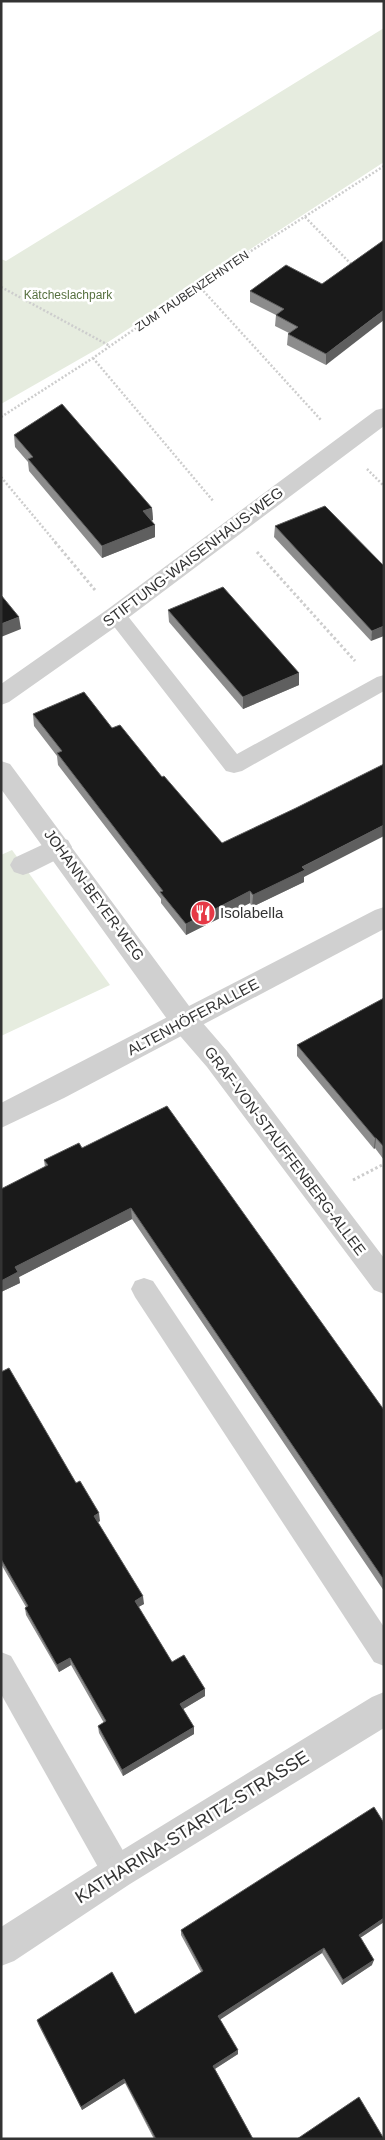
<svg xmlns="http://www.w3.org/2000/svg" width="385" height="2140" font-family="Arial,sans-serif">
<rect width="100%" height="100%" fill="#fff"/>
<!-- green -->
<g fill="#e6ecdf">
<polygon points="384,28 384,162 99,348 1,404 1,259 6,261"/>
<polygon points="12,850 110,985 1,1036 1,855"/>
</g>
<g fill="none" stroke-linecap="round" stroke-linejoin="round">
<!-- path-far1 -->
<g stroke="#cdcdcd" stroke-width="2.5" stroke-dasharray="2 2" stroke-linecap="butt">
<polyline points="305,217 352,265"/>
<polyline points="198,285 321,420"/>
<polyline points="1,287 110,346"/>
<polyline points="93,358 214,502"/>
<polyline points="1,417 93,358 198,285 384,166"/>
<polyline points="367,469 384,486"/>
<polyline points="1,477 56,543"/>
</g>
<!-- path -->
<g stroke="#cdcdcd" stroke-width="3" stroke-dasharray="2.5 2.5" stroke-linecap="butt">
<polyline points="55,542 95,590"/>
<polyline points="257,552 355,661"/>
<polyline points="353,1180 384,1164"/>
</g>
<!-- service -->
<g fill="#d0d0d0" fill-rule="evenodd">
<polygon points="116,608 123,610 237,754 377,677 384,675 384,691 242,771 234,773 226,771 109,620 106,615 109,610"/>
<polygon points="144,1278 153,1281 384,1627 384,1666 374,1662 135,1297 131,1289 135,1281"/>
<polygon points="1,1652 11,1656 129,1861 133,1872 129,1883 118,1887 107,1883 1,1694"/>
</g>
<!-- pedestrian -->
<polygon fill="#d0d0d0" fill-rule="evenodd" points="59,837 68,840 72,847 68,854 32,872 23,875 14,872 10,865 14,858"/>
<!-- minor -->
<g fill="#d0d0d0" fill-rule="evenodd">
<polygon points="384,408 384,426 124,621 9,702 1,705 1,684 108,609 376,410"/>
<polygon points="1,761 10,764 195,1014 227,1051 384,1258 384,1294 374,1290 207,1067 175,1030 1,789"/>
<polygon points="384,1692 384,1728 130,1884 14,1961 1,1966 1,1927 106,1860 372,1697"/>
</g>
<!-- tertiary -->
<polygon fill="#d0d0d0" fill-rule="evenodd" points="384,907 384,929 64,1098 1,1128 1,1103 375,910"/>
</g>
<!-- wall -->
<g fill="#8c8c8c">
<polygon points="384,240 326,365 287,345 288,334 289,333 275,326 276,315 250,302 250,291 322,284"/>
<polygon points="14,435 152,508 153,520 151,521 155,525 155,537 102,558 29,471 28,462 15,447"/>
<polygon points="275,526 384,566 371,641 274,537"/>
<polygon points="168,610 299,673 299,685 243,709 169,622"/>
<polygon points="33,714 112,728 162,777 222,843 304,877 304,882 252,907 250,903 186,935 161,903 161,899 58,765 57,756 34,726"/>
<polygon points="384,998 384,1160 375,1148 374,1149 297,1056 297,1045"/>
<polygon points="82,1148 384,1410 384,1591 132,1219 19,1277 20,1283 1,1292 1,1189 45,1167 44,1160"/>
<polygon points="1,1372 76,1483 100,1521 98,1522 144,1604 138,1607 172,1662 205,1696 183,1709 194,1727 194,1734 123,1776 99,1733 98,1726 104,1723 71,1665 59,1672 26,1615 25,1608 26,1607 1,1564"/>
<polygon points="384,1922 360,1938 372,1965 342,1985 322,1953 220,2019 238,2054 215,2069 253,2139 154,2139 125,2083 82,2110 38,2024 37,2020 135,2014 201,1972 181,1935 181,1930"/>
</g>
<!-- shaded-wall -->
<g fill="#5f5f5f">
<polygon points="384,310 384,320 326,365 326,354"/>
<polygon points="152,508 153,520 143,524 143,511"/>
<polygon points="155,525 155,537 102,558 102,546"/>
<polygon points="19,617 21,629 1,637 1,624"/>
<polygon points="384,626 384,636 371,641 372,631"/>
<polygon points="299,673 299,685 243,709 243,697"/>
<polygon points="384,825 384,836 304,877 304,882 252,907 253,895 302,867"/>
<polygon points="250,891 250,903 186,935 186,924"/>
<polygon points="375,1138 376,1138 375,1148 374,1149"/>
<polygon points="131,1208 132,1219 19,1277 20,1283 1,1292 1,1281 15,1267"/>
<polygon points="99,1513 100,1521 95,1524 94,1516"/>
<polygon points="143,1596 144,1604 135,1609 135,1601"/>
<polygon points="70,1658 71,1665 59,1672 57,1665"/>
<polygon points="205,1689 205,1696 180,1711 180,1704"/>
<polygon points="194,1727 194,1734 123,1776 122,1770"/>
<polygon points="384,1918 384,1922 357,1940 359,1935"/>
<polygon points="324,1948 322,1953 218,2021 218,2016"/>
<polygon points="374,1960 372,1965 342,1985 343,1980"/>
<polygon points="238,2050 238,2054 213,2070 213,2066"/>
<polygon points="124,2079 125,2083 82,2110 81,2107"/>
</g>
<!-- building -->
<g fill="#1a1a1a" stroke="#5f5f5f">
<polygon points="384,240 384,310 326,354 288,334 298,327 276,315 284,309 250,291 286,265 322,284"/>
<polygon points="62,404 152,508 143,511 155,525 102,546 28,459 33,457 14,435"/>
<polygon points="325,506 384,566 384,626 372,631 275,526"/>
<polygon points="223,587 299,673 243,697 168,610"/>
<polygon points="1,595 19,617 1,624"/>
<polygon points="84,692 112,728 120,725 162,777 164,776 222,843 296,808 384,764 384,825 302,867 305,870 253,895 250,891 186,924 160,892 163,891 57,753 62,751 33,714"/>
<polygon points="384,998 384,1147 376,1138 375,1138 297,1045"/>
<polygon points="167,1106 384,1410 384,1580 131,1208 15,1267 18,1272 1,1281 1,1189 48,1165 44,1160 79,1143 82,1148"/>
<polygon points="9,1368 76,1483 80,1481 99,1513 94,1516 143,1596 135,1601 172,1662 184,1655 205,1689 180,1704 194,1727 122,1770 98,1726 106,1721 70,1658 57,1665 25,1608 28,1606 1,1559 1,1372"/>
<polygon points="374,1807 384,1823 384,1918 359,1935 374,1960 343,1980 324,1948 218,2016 238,2050 213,2066 253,2139 156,2139 124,2079 81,2107 37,2020 112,1972 135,2014 203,1971 181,1930"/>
<polygon points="359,2097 384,2139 297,2139"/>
</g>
<!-- icons -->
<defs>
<symbol id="restaurant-disc" viewBox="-11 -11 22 22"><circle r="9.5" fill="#e63946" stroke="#fff"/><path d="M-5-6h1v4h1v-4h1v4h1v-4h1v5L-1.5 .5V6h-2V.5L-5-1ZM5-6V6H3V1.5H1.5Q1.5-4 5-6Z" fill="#fff"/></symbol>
</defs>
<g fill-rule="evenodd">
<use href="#restaurant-disc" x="189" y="899" width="28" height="28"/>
</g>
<g text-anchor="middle" stroke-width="5" stroke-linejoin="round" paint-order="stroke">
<!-- far-street labels -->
<g font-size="12" fill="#333" stroke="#fff">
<text transform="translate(192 291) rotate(-34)" y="4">ZUM TAUBENZEHNTEN</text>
</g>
<!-- far-park labels -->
<g font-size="12" fill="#56703f" stroke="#fff">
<text x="68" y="299">Kätcheslachpark</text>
</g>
<!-- street labels -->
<g font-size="15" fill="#333" stroke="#fff">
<text transform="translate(193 557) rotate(-37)" y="5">STIFTUNG-WAISENHAUS-WEG</text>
<text transform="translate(94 895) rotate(54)" y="5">JOHANN-BEYER-WEG</text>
<text transform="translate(193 1017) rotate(-28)" y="5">ALTENHÖFERALLEE</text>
<text transform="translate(285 1151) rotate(53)" y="5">GRAF-VON-STAUFFENBERG-ALLEE</text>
</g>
<!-- poi labels -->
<g font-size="15" fill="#333" stroke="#fff" text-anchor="start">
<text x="220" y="918">Isolabella</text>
</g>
<!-- near-street labels -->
<g font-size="18" fill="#333" stroke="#fff">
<text transform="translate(192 1827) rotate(-32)" y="6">KATHARINA-STARITZ-STRASSE</text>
</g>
</g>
<!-- border -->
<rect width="385" height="2140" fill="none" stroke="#333333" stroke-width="5"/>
</svg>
